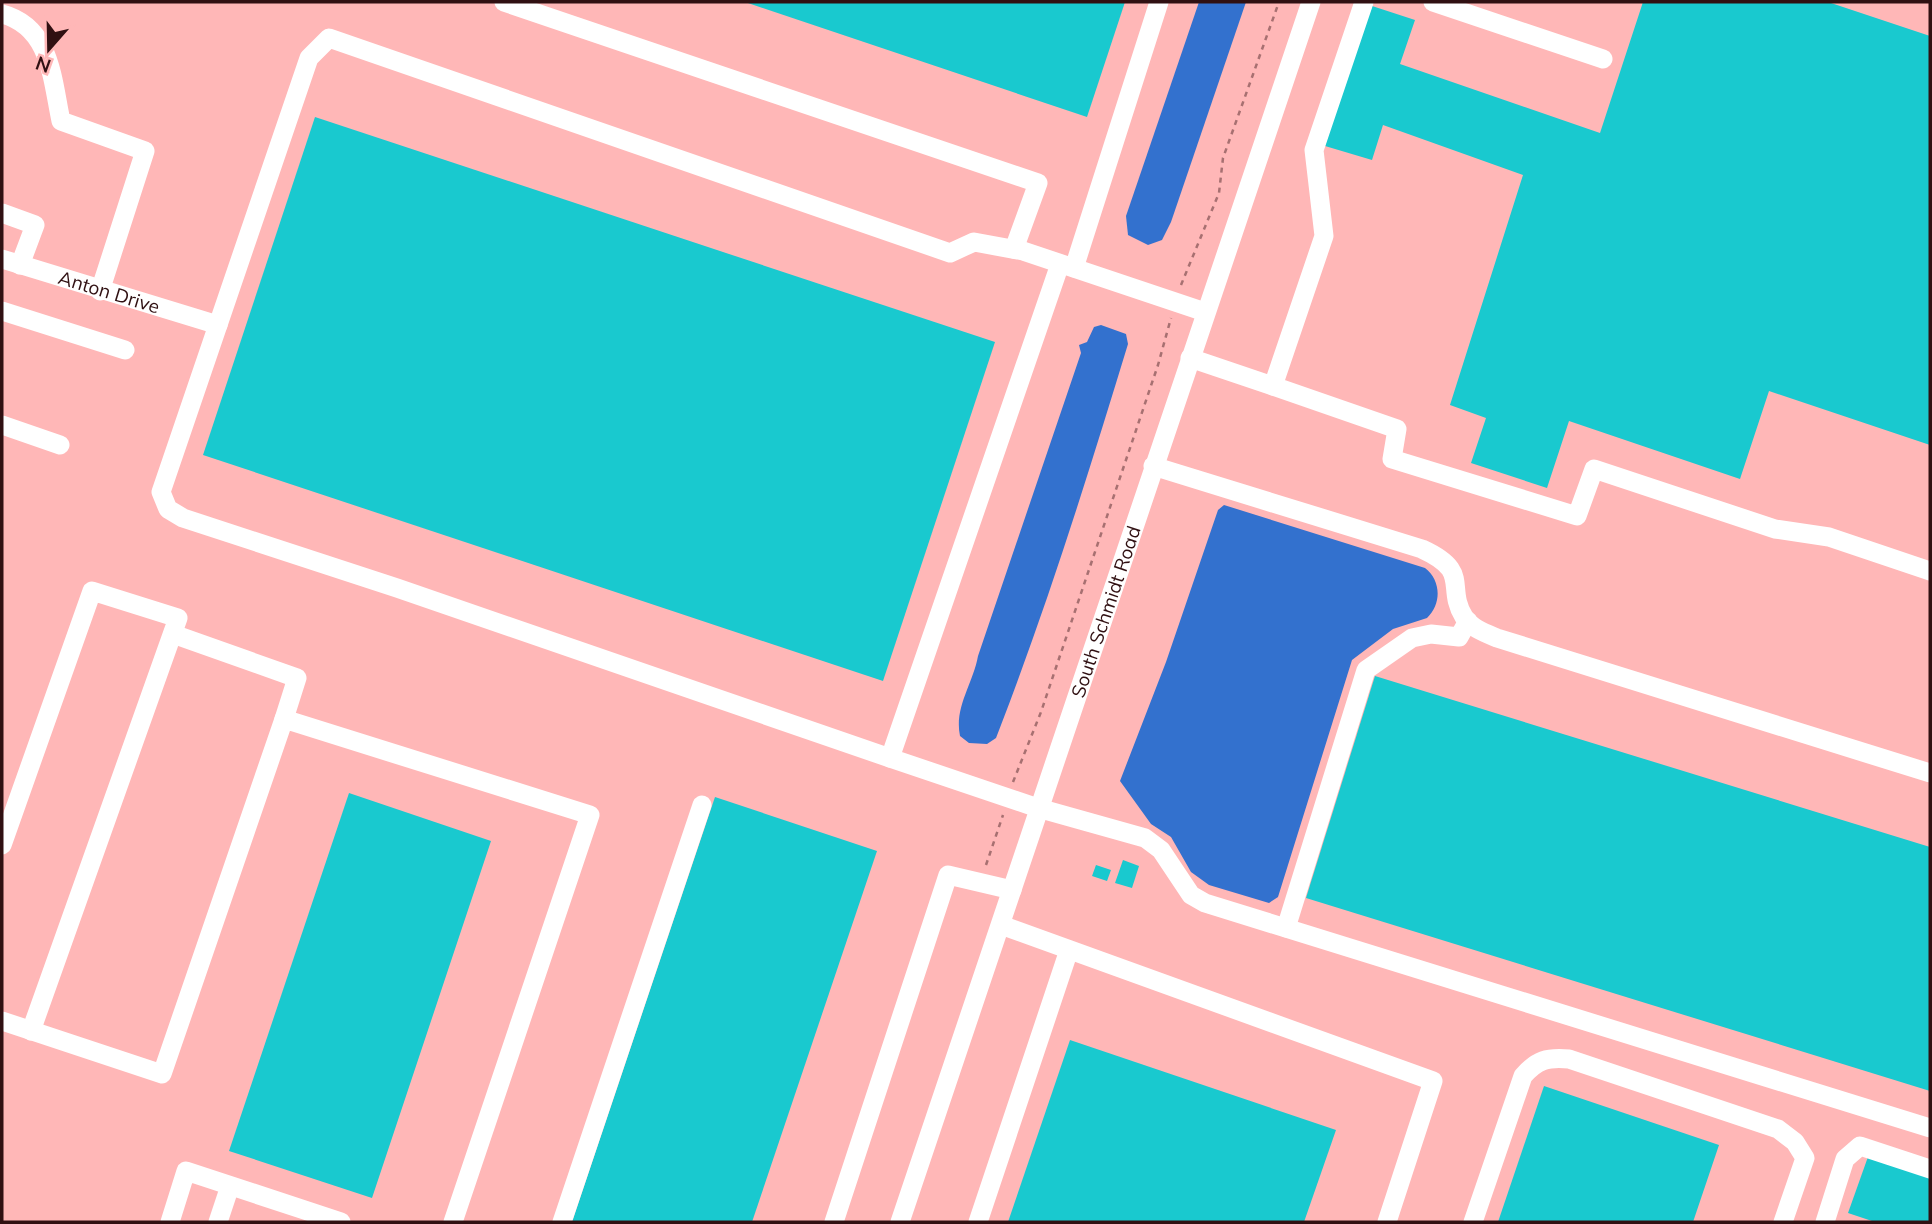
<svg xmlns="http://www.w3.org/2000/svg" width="1932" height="1224" font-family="Mulish,sans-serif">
<rect width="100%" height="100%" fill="#ffb7b7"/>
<!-- water -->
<g fill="#3371ce">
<polygon points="1199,2 1246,2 1171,222 1162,240 1148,245 1128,235 1126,216"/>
<path d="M1101 325 1126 334 1128 344C1089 472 1049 600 1001 725L996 738 987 744 969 743 960 736C954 707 973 684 978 656L1081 353 1079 345 1087 342 1094 327Z"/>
<path d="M1224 505 1425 568C1441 580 1442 604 1427 618L1393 629 1352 660 1278 897 1269 903 1209 885 1191 872 1171 837 1151 824 1120 781 1166 662 1218 510Z"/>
</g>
<!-- building -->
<g fill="#19c9cf">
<polygon points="745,2 1125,2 1087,117"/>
<polygon points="1643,2 1828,2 1930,36 1930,445 1769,391 1740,479 1569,421 1547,488 1471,463 1486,418 1450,405 1523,175 1383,125 1372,160 1325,146 1369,5 1415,20 1400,64 1600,133"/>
<polygon points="315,117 995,342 883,681 203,455"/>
<polygon points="1375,676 1930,847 1930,1091 1306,898"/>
<polygon points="349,793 491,841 372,1198 229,1151"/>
<polygon points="715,797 877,851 752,1222 572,1222"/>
<polygon points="1123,860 1139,866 1132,888 1115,883"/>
<polygon points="1096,865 1111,870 1107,881 1092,876"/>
<polygon points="1070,1040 1336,1130 1304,1222 1008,1222"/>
<polygon points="1544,1086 1719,1145 1693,1222 1498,1222"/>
<polygon points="1869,1154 1930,1175 1930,1222 1875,1222 1848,1213"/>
</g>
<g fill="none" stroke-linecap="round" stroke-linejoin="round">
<!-- path -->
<g stroke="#a77071" stroke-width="2.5" stroke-dasharray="5 5" stroke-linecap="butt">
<polyline points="1181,285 1219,193 1223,158 1279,2"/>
<polyline points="1013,782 1041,712 1158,365 1171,318"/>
<polyline points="986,865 1003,815"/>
</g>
<!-- minor -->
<g stroke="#fff" stroke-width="19">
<polyline points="504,2 1038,183 1014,249"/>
<polyline points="1364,2 1314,150 1324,236 1273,386 1397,429 1392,459 1577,516 1594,469 1775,529 1829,537 1930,571"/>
<polyline points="1433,2 1603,59"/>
<path d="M2 14C51 27 52 79 61 121L145 151 100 291"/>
<polyline points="2,213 35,225 20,265"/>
<path id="s1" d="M2 259 218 325"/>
<polyline points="1060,264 890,758 1038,808 1145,838 1161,850 1191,895 1205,903 1930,1128"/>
<polyline points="1074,268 1159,2"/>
<polyline points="2,311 125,350"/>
<polyline points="1190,358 1273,386"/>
<polyline points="2,425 60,445"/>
<path d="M1153 466 1422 549C1472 572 1445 586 1464 617 1471 628 1485 633 1497 638L1930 773"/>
<polyline points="173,634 297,678 284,719"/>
<polyline points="890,758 397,588 183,518 168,509 161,492 309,58 329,38 950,253 974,242 1023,251 1205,312"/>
<polyline points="2,845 92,591 178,618 31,1031"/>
<polyline points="1001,925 1433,1081 1387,1222"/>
<polyline points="1286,928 1366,670 1412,638 1431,634 1459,637 1468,621"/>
<polyline points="2,1021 162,1074 284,719 590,815 453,1222"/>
<polyline points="170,1222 186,1171 341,1222"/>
<polyline points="218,1222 230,1186"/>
<polyline points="562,1222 702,805"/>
<polyline points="834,1222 948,875 1012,890"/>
<path id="s2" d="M900 1222 1311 2"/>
<polyline points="978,1222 1069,950"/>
<path d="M1473 1222 1523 1076C1537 1060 1547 1057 1569 1059L1778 1129 1795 1142 1805 1158 1783 1222"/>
<polyline points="1825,1222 1845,1159 1860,1146 1930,1169"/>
</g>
</g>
<g text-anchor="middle" stroke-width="5" stroke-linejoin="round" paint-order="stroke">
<!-- street labels -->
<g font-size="19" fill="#301012" stroke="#ffb7b7">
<text dy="7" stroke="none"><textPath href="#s1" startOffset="112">Anton Drive</textPath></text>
<text dy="7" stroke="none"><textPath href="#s2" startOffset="644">South Schmidt Road</textPath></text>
</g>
</g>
<!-- border -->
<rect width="1932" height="1224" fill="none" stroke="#301012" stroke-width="7"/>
<!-- north arrow -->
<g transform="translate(49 49) rotate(200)" stroke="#ffb7b7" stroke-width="5" paint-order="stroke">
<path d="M0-5L12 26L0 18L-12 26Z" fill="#301012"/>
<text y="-10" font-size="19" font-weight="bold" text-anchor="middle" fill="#301012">N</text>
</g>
</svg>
